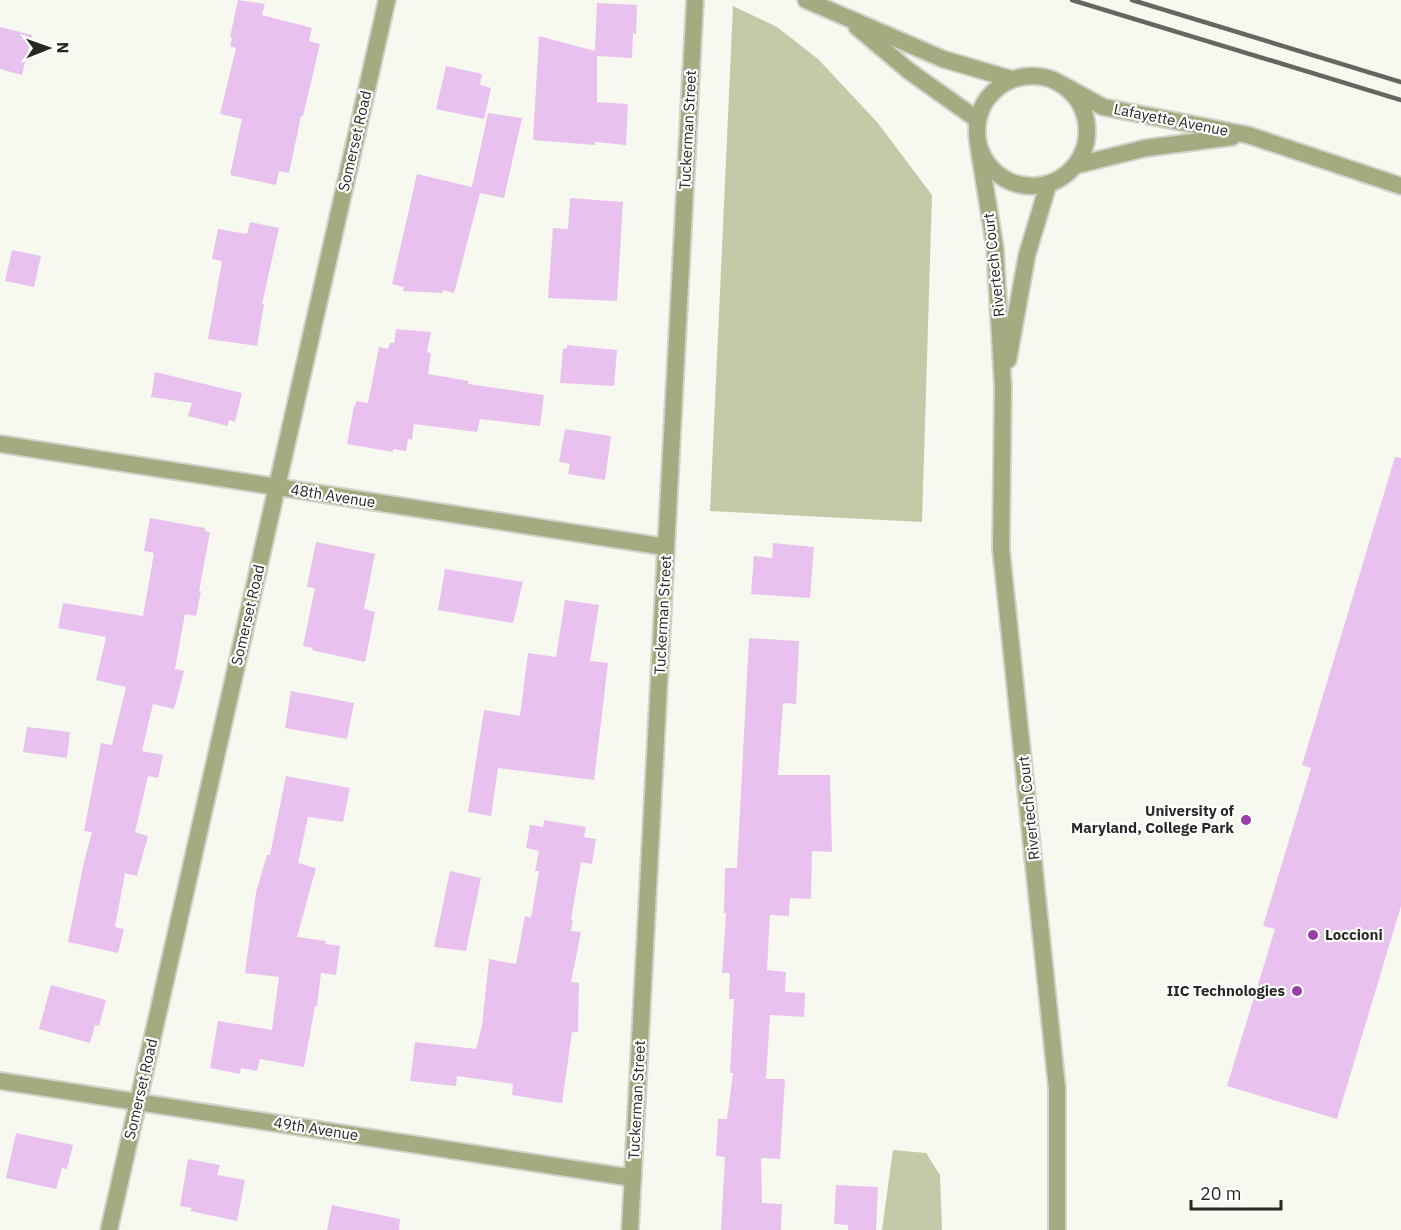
<svg xmlns="http://www.w3.org/2000/svg" width="1401" height="1230" font-family="'IBM Plex Sans',sans-serif">
<rect width="100%" height="100%" fill="#f7f9f0"/>
<!-- green -->
<g fill="#c2caa8">
<polygon points="733,6 777,27 818,59 877,122 932,195 922,522 710,511"/>
<polygon points="893,1150 926,1153 940,1175 942,1230 882,1230"/>
</g>
<!-- building -->
<g fill="#e9c1ef">
<polygon points="238,0 265,4 262,15 312,28 309,41 320,44 303,116 301,116 289,173 279,171 276,185 230,175 242,119 220,114 236,48 230,46 232,38 230,37"/>
<polygon points="597,3 637,5 636,34 633,33 632,58 597,56 597,102 628,104 626,145 595,142 595,145 533,140 539,36 595,51"/>
<polygon points="0,27 32,35 22,75 0,69"/>
<polygon points="446,66 482,74 480,85 491,88 484,119 436,109"/>
<polygon points="488,113 522,118 504,198 480,193 454,293 443,290 442,293 403,291 404,287 392,284 417,174 472,187"/>
<polygon points="570,198 623,202 617,301 548,298 553,228 568,229"/>
<polygon points="250,222 279,228 262,304 264,304 257,346 208,339 222,261 212,259 218,229 247,234"/>
<polygon points="12,250 41,256 34,287 5,281"/>
<polygon points="396,329 431,332 427,352 431,353 428,374 469,381 468,384 544,395 540,426 480,419 477,432 414,424 412,440 408,439 406,451 393,449 393,452 347,444 354,406 355,407 356,401 368,403 379,347 388,349 390,343 394,343"/>
<polygon points="567,345 617,350 614,386 560,383 563,349 567,348"/>
<polygon points="155,372 242,393 235,422 229,420 228,426 188,416 192,403 151,397"/>
<polygon points="565,429 611,436 605,480 568,474 570,464 559,462"/>
<polygon points="1395,457 1401,458 1401,906 1337,1119 1227,1086 1275,929 1263,926 1311,768 1302,765"/>
<polygon points="150,518 205,528 205,531 210,532 199,591 201,591 196,616 185,614 175,669 184,671 174,709 153,704 142,751 163,755 158,778 148,776 135,832 148,836 137,876 125,873 115,927 124,929 118,953 68,942 84,862 92,832 84,831 101,743 112,745 126,687 96,680 106,637 58,628 63,603 143,616 154,553 144,551"/>
<polygon points="316,542 375,554 364,609 375,612 365,662 312,650 313,648 303,646 315,588 307,587"/>
<polygon points="773,543 814,547 810,598 751,594 754,556 772,558"/>
<polygon points="445,569 523,582 513,623 438,610"/>
<polygon points="565,600 599,605 590,661 608,663 594,780 498,768 491,816 468,812 484,710 520,716 528,653 556,657"/>
<polygon points="749,638 799,641 796,704 783,703 778,775 830,775 832,852 812,851 811,899 790,898 789,916 770,915 767,970 786,972 785,992 805,993 804,1017 770,1015 766,1079 785,1079 780,1159 761,1158 762,1203 782,1204 781,1230 721,1230 725,1157 716,1156 718,1119 727,1119 733,1073 730,1073 734,999 729,999 730,973 722,973 726,913 724,913 725,868 737,868"/>
<polygon points="291,691 354,703 347,739 285,728"/>
<polygon points="27,727 70,732 67,758 23,752"/>
<polygon points="286,776 350,788 343,822 308,817 298,863 316,868 297,937 326,941 325,944 340,946 336,975 321,973 317,1006 315,1006 304,1067 260,1059 257,1071 241,1068 240,1074 210,1068 218,1021 272,1030 279,977 245,973 256,892 267,855 270,855"/>
<polygon points="544,820 586,827 584,837 596,839 592,864 581,862 571,920 573,920 571,931 581,932 571,982 579,983 578,1032 572,1032 562,1103 512,1095 513,1084 457,1076 456,1086 410,1081 415,1042 476,1049 482,1026 489,959 516,964 525,916 531,918 539,871 535,871 539,851 526,848 530,825 543,827"/>
<polygon points="450,871 481,878 466,951 434,947"/>
<polygon points="51,985 106,1000 99,1026 95,1025 90,1043 39,1029"/>
<polygon points="16,1133 73,1145 67,1169 62,1168 56,1189 6,1178"/>
<polygon points="188,1159 220,1165 217,1175 245,1180 237,1221 190,1211 192,1208 180,1206"/>
<polygon points="836,1185 878,1187 876,1230 848,1230 848,1225 834,1224"/>
<polygon points="332,1205 400,1219 399,1230 327,1230"/>
</g>
<g fill="none" stroke-linecap="round" stroke-linejoin="round">
<defs>
<g id="minor">
<polyline points="806,0 943,59 1011,79"/>
<polyline points="857,27 909,71 978,120"/>
<circle cx="1032" cy="131" r="55"/>
<polyline points="1063,85 1103,107 1248,135 1401,186"/>
<polyline points="978,143 995,248 1003,387 1001,549 1057,1088 1057,1230"/>
<polyline points="1077,165 1146,148 1232,137"/>
<polyline points="1008,360 1027,255 1048,185"/>
<polyline points="0,444 666,547"/>
<polyline points="0,1081 633,1178"/>
<polyline points="109,1230 387,0"/>
<polyline points="630,1230 695,0"/>
</g>
</defs>
<!-- minor casing -->
<use href="#minor" stroke="#d2d3cb" stroke-width="20"/>
<!-- minor -->
<use href="#minor" stroke="#a2ac80" stroke-width="16"/>
<!-- rail -->
<g stroke="#656660" stroke-width="4.5">
<polyline points="1072,0 1401,100"/>
<polyline points="1132,0 1401,82"/>
</g>
</g>
<!-- markers -->
<g fill="#993ea9" stroke="#fff" stroke-width="2">
<circle cx="1246" cy="820" r="6"/>
<circle cx="1313" cy="935" r="6"/>
<circle cx="1297" cy="991" r="6"/>
</g>
<g text-anchor="middle" stroke-width="4.5" stroke-linejoin="round" paint-order="stroke">
<!-- street labels -->
<g font-size="15" fill="#272824" stroke="#fff">
<text transform="translate(1171 120) rotate(11)" y="5">Lafayette Avenue</text>
<text transform="translate(688 130) rotate(-87)" y="5">Tuckerman Street</text>
<text transform="translate(355 141) rotate(-77)" y="5">Somerset Road</text>
<text transform="translate(994 265) rotate(-96)" y="5">Rivertech Court</text>
<text transform="translate(333 496) rotate(9)" y="5">48th Avenue</text>
<text transform="translate(248 615) rotate(-77)" y="5">Somerset Road</text>
<text transform="translate(663 615) rotate(-87)" y="5">Tuckerman Street</text>
<text transform="translate(1029 808) rotate(-96)" y="5">Rivertech Court</text>
<text transform="translate(141 1089) rotate(-77)" y="5">Somerset Road</text>
<text transform="translate(637 1100) rotate(-87)" y="5">Tuckerman Street</text>
<text transform="translate(316 1129) rotate(9)" y="5">49th Avenue</text>
</g>
<!-- poi labels -->
<g font-size="15" font-weight="bold" fill="#272824" stroke="#fff" text-anchor="end">
<text x="1234" y="816">University of<tspan x="1234" dy="17">Maryland, College Park</tspan></text>
<text x="1325" y="940" text-anchor="start">Loccioni</text>
<text x="1285" y="996">IIC Technologies</text>
</g>
</g>
<!-- north arrow -->
<g transform="translate(48 48) rotate(89)" stroke="#ffffff" stroke-width="4.5" paint-order="stroke">
<path d="M0-4.5L10 22L0 15L-10 22Z" fill="#272824"/>
<text y="-9" font-size="16" font-weight="bold" text-anchor="middle" fill="#272824">N</text>
</g>
<!-- scale -->
<path d="M1191 1200v9h90v-9" fill="none" stroke="#272824" stroke-width="3"/>
<text x="1200" y="1200" font-size="18" fill="#272824" stroke="#ffffff" stroke-width="4.5" paint-order="stroke">20 m</text>
</svg>
